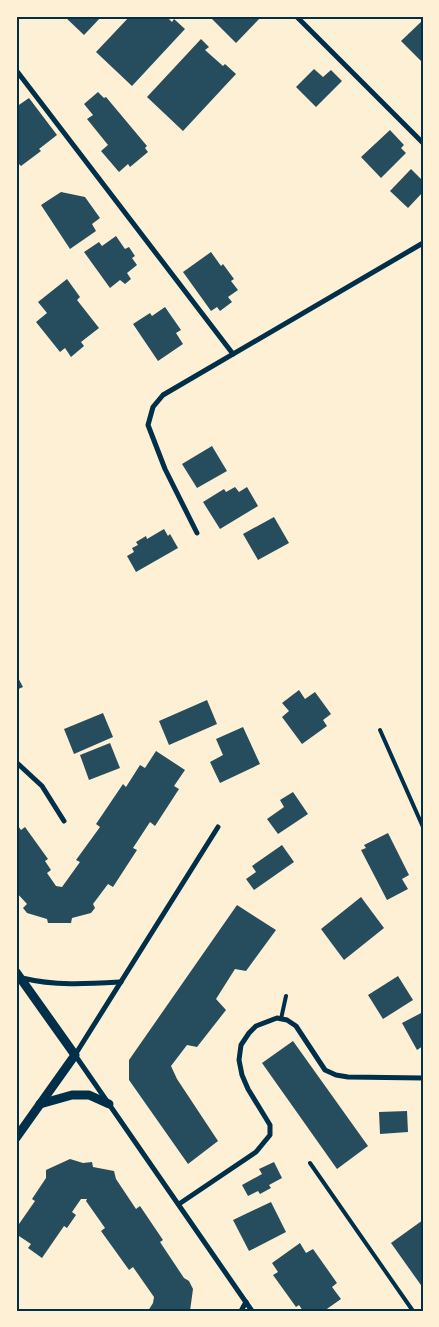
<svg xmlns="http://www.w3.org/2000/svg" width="439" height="1327" font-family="Roboto,sans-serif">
<rect width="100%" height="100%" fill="#fdf0d5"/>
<!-- building -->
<g fill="#264d5e">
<polygon points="64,16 102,16 84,35"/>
<polygon points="130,16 166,16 172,22 174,19 185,29 132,86 96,52"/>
<polygon points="211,16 262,16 236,43 210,17"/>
<polygon points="423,20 423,63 401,41"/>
<polygon points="201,39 209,47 205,50 223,66 225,64 236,74 183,131 147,97"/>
<polygon points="314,69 323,77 331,70 342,81 316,107 296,87"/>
<polygon points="98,92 104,98 106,97 147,146 145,148 148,152 130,167 128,164 119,172 101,151 108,145 87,119 93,115 84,104"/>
<polygon points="29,98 57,135 39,149 41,151 21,166 18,163 16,164 16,107"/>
<polygon points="390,130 404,145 401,148 406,153 381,178 361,157"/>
<polygon points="411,169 423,181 423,192 408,208 390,191"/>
<polygon points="61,192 85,197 100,218 92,224 96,231 70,249 41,205"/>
<polygon points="116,236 125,249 129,247 135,256 132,258 137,265 127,273 131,279 125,284 120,280 110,288 84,252 99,242 102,246"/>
<polygon points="211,252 221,266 223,264 234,279 231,281 238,290 228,297 232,302 220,311 217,307 211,311 183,272"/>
<polygon points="67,279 80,297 77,300 99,328 81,342 84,346 71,357 65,348 60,352 36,322 47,313 38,302"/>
<polygon points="165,307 181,330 176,333 183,344 158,361 133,324 150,313 152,316"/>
<polygon points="212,446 227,471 197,488 182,464"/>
<polygon points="235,487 239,492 247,487 258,506 220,529 203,502 224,489 226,492"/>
<polygon points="274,517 289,543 258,560 243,534"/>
<polygon points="164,529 168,536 170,534 178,548 136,572 127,556 134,552 132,548 138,545 136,542 146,536 147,539"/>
<polygon points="16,674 23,687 16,690"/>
<polygon points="299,690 305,699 315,692 331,714 323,720 327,726 302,744 282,717 289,711 282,703"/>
<polygon points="207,700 217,724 169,745 159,721"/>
<polygon points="103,713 113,737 74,754 64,729"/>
<polygon points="243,727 260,764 220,783 210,762 223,755 216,739"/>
<polygon points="110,743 120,768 89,780 80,755"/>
<polygon points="156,751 185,770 174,786 179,789 155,826 150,822 133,848 137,850 113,887 108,884 93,904 95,908 91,913 72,918 71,923 48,923 47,919 27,913 23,908 27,904 16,892 16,823 21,830 25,827 48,859 45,861 51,870 47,873 56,886 62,887 80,862 76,860 100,827 96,824 123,784 126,787 140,765 145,768"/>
<polygon points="293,792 308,814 278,834 267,819 284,807 280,800"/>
<polygon points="388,833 409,875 402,879 408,889 387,900 361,850 366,848 364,845"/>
<polygon points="282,845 294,862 254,890 246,879 256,872 252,866"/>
<polygon points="361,897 384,928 344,960 321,929"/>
<polygon points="237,905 276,930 246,971 235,969 216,999 226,1010 197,1047 187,1045 171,1066 177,1079 218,1141 188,1164 129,1080 129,1060"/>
<polygon points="398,976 413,1000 383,1019 368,995"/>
<polygon points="423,1012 423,1046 417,1050 402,1023"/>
<polygon points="293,1041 368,1146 337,1169 262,1063"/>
<polygon points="407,1111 408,1132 380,1134 379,1112"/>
<polygon points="70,1159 83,1163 92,1162 93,1167 114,1171 116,1179 136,1209 140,1206 163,1240 160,1242 184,1278 189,1281 193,1289 190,1311 148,1311 153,1303 154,1297 133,1267 129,1270 101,1231 105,1228 86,1201 87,1199 81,1199 72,1212 76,1215 67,1228 64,1226 42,1258 28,1248 31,1244 16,1234 16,1223 19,1224 35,1201 32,1199 46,1178 46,1170"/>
<polygon points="274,1162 282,1178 269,1185 271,1188 260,1194 258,1191 248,1196 242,1185 262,1174 259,1169"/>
<polygon points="271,1202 286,1232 249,1251 233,1220"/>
<polygon points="423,1220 423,1288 391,1243"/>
<polygon points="300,1243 306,1253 313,1249 337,1283 332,1287 341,1299 324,1311 303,1311 299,1305 296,1307 273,1275 278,1272 272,1263"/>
</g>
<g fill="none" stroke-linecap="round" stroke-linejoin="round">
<!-- service -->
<g stroke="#003049" stroke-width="4">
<polyline points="380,730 423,827"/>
<polyline points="281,1019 286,996"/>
<polyline points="310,1163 413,1311"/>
</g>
<!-- minor -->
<g stroke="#003049" stroke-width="5">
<polyline points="296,16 423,143"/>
<polyline points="16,70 233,354"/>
<polyline points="197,533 165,469 148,425 153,407 163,395 423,243"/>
<polyline points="16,762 42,786 64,821"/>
<polyline points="218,827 75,1055 252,1311"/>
<path d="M22 978C55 986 87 984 121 982"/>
<polyline points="179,1204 256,1152 270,1135 270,1125 248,1089 242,1075 239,1060 241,1045 249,1033 256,1026 277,1018 287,1020 296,1026 325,1070 336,1075 348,1077 423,1078"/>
<polyline points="241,1311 246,1302"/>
</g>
<!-- tertiary -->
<g stroke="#003049" stroke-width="9">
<polyline points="16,972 75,1055 16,1138"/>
<polyline points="40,1104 72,1095 89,1095 109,1104"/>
</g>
</g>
<!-- border -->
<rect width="439" height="1327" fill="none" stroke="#fdf0d5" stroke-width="35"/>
<rect x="18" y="18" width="404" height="1292" fill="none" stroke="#003049" stroke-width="2"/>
</svg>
